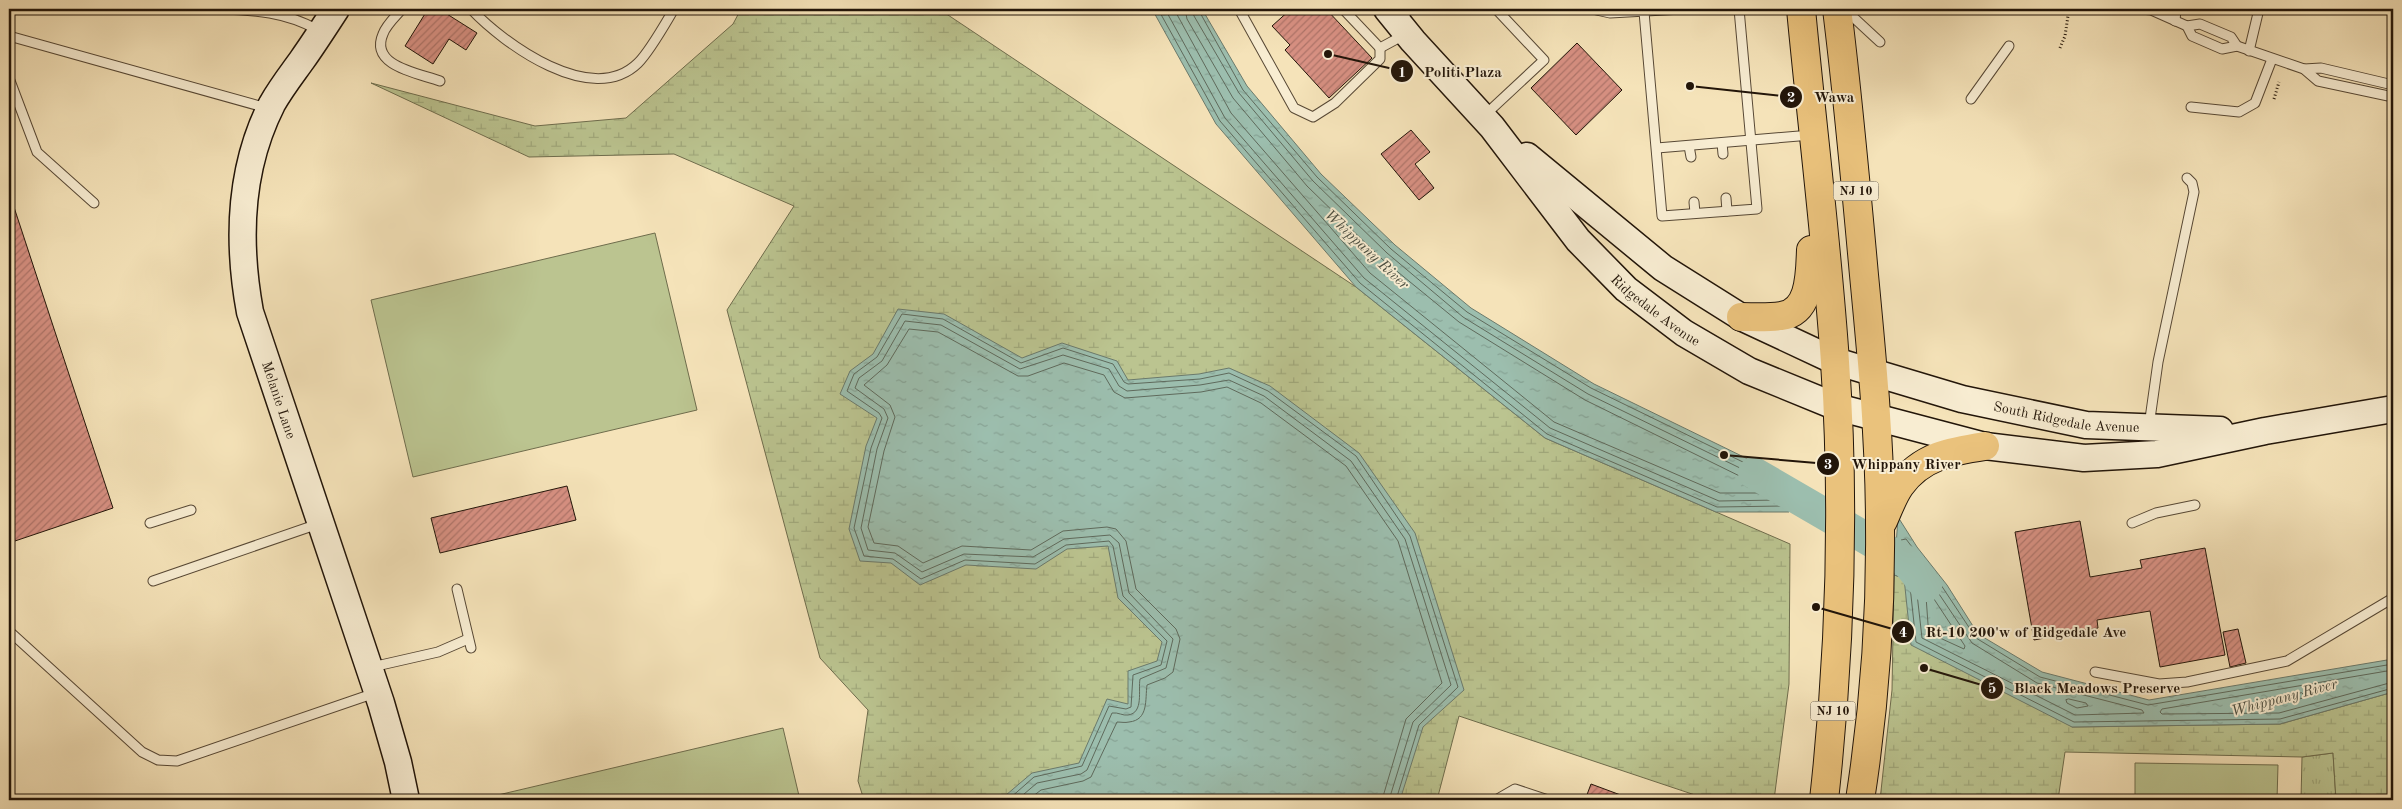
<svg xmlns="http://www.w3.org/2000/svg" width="2402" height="809" font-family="'Old Standard TT',serif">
<defs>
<pattern id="grass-tufts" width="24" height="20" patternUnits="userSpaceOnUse" patternTransform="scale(1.25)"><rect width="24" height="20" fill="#bbc490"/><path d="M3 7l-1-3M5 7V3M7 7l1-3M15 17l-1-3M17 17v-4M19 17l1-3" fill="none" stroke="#a0a87b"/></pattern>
<pattern id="wetland-marsh" width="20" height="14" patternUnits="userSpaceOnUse" patternTransform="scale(1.25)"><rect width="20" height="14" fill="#bbc490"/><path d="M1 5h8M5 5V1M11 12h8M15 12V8" fill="none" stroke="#a0a87b"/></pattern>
<pattern id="water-ripples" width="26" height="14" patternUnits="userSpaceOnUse" patternTransform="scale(1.25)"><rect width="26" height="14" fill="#9cbeae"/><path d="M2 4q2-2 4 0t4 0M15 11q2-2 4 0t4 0" fill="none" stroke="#86a294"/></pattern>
<pattern id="building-hatch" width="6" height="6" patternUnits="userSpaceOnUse" patternTransform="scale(1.25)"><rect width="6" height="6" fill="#d79082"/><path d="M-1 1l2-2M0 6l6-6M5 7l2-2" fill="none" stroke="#ae7469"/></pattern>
</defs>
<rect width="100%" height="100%" fill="#f5e3b9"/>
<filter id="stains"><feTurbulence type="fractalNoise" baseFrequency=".004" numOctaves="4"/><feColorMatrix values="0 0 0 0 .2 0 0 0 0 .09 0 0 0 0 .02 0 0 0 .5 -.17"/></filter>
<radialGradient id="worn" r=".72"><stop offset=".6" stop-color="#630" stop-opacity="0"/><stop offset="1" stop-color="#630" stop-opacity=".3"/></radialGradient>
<!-- grass -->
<polygon fill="url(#grass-tufts)" stroke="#6e6c4c" points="2333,753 2336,800 2301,800 2302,757"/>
<!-- wetland -->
<g fill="url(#wetland-marsh)" stroke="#6e6c4c">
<polygon points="741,9 939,9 1356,287 1545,438 1790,544 1789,684 1774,800 1710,800 1459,716 1437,800 864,800 858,781 868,710 820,658 727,310 794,206 674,154 529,157 371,83 535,126 626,118 733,24"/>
<polygon points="1894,575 1904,578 2072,727 2280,724 2393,692 2393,800 2336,800 2333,753 2302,757 2065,752 2058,800 1880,800 1892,690"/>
</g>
<!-- garden -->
<g fill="#bbc490" stroke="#6e6c4c">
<polygon points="655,233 697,410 413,477 371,300"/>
<polygon points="783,728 800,800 500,800 498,795"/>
<polygon points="2135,763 2278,765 2277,800 2135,800"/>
</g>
<!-- water -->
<g fill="url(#water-ripples)" stroke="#6b7a6c">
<polygon points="1152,9 1202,9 1247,86 1321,174 1395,245 1471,308 1594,384 1793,481 1789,512 1716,512 1545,438 1356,287 1216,124"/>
<polygon points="898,309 944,314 1022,358 1062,343 1117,361 1128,380 1199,374 1229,368 1270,386 1359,453 1415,533 1464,690 1423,727 1400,800 971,800 1006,795 1032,773 1079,763 1107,699 1128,704 1128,671 1157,661 1162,642 1118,598 1108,546 1067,549 1036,569 966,565 920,585 891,563 860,561 849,529 866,446 877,418 840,394 850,371 873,354"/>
<polygon points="1898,517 1917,547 1947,585 1978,634 2042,672 2149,700 2393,659 2393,692 2280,724 2072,727 1911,645 1904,578 1894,575"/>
</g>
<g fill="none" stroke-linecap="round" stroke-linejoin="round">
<!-- shore -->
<g stroke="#5f6a5c" stroke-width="1">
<polyline points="1158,9 1220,121 1360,283 1547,434 1717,507 1784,506 1786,483 1591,388 1467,312 1391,249 1317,177 1243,90 1198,9"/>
<polyline points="1165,9 1225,118 1364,278 1550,428 1719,501 1779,500 1779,487 1588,394 1463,317 1387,253 1313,181 1239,93 1194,16 1192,9"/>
<polyline points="1174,9 1231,113 1370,273 1554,422 1720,493 1766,493 1766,489 1585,400 1459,322 1382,259 1307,186 1233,98 1187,19 1185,9"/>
<polygon points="1908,557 1937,591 1972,643 2037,683 2142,710 2144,713 2075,715 1922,638 1915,576 1906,565"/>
<polygon points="1926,592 1932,596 1965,646 1964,649 1929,633"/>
<polyline points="2393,664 2148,705 2040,677 1976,638 1943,588 1906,539 1901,540 1899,570 1909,577 1916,642 2074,722 2280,719 2393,688"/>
<polyline points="2393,670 2162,709 2160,712 2162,714 2279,713 2393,682"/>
<polygon points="2302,693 2304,695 2303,698 2278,705 2260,705 2258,703 2259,700"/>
<polygon points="2069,699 2086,703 2088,706 2077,708 2067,703 2066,700"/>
<polyline points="1004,800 1009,799 1034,777 1082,766 1109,706 1126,709 1131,707 1133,675 1161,665 1167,641 1123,596 1113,546 1109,541 1066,545 1035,564 965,560 921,579 893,559 864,556 854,528 871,448 882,418 879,413 847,391 854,374 877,357 902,314 943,319 1021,363 1063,348 1113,364 1124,382 1128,384 1200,379 1229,373 1268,391 1356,456 1410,536 1458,687 1419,725 1396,800"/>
<path d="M1017 800 1037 783 1081 774 1087 770 1112 713C1118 712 1123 716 1128 715 1144 713 1138 690 1140 679L1166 668 1173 639 1129 593 1119 543 1110 535 1064 539 1033 557 964 554 922 572 895 553 868 550 861 528 877 449 888 418 884 409 855 388 859 378 882 361 905 321 941 325 1020 369 1063 355 1109 369 1119 386 1127 391 1200 385 1229 380 1264 396 1351 461 1405 539 1451 685 1413 722 1389 800"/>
<path d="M1028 800 1041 790 1083 781 1091 777 1117 722C1121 722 1125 723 1129 722 1149 720 1145 699 1147 685L1165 678 1173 672 1180 639 1176 629 1136 589 1126 541 1116 529 1107 527 1063 531 1031 550 962 546 923 563 898 546 874 543 868 527 884 451 895 417 890 405 864 385 887 365 909 329 938 332 1018 376H1028L1064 363 1104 375 1114 392 1125 398 1201 392 1227 387 1261 403 1346 466 1398 541 1442 683 1406 719 1382 800"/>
</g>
<!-- river -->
<polyline stroke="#9cbeae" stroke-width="32" points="1754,473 1907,562 1926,586"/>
</g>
<!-- building -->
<g fill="url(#building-hatch)" stroke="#221509">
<polygon points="428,9 439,9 477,33 466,50 449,39 433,64 405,46"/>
<polygon points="1291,9 1326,9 1372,58 1329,98 1285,50 1290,45 1272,26"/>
<polygon points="1577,43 1622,90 1576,135 1531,88"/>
<polygon points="1411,130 1430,152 1415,164 1434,188 1419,200 1381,154"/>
<polygon points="9,192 113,508 9,543"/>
<polygon points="567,486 576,520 440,553 431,518"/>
<polygon points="2080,521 2090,577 2142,568 2140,560 2205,548 2225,655 2160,667 2150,611 2097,620 2098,628 2034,640 2015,532"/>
<polygon points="2238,629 2246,663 2230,667 2223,632"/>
<polygon points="1591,784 1634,800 1585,800"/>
</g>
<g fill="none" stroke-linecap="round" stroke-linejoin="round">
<defs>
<g id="lane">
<path d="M218 9C255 10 286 12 318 30"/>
<path d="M402 9C396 16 386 25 383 34 369 66 418 73 440 81"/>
<path d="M471 9C504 44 592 108 638 63 650 51 665 24 674 9"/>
<polyline points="1239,9 1294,108 1313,117 1335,103 1380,59 1380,48"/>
<polyline points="1343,9 1380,48 1404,35"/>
<polyline points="1592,9 1610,13 1682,9"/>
<polyline points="2142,9 2151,10 2187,26 2200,24 2231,37 2237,46"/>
<polyline points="1644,12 1662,216 1757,209 1739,9"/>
<polyline points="1840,18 1853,17 1880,42"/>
<polyline points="1399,19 1410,9"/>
<polyline points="2175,21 2176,9"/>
<polyline points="2187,26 2192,36 2222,49 2237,46 2304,69 2318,81 2393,97"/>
<polyline points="9,36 267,108"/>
<polyline points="2249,51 2259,9"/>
<polyline points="2304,69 2321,68 2393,85"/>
<polyline points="9,78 37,152 94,203"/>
<polyline points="1971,99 2009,46"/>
<polyline points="2191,107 2239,112 2255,103 2272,59"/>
<polyline points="1485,115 1544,60 1496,9"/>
<polyline points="1722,143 1723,154"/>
<polyline points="1689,146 1691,157"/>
<polyline points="1657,148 1811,135"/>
<polyline points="1726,198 1727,211"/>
<polyline points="1694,202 1695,213"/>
<polyline points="2149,426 2158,362 2194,192 2192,183 2187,178"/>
<polyline points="150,523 191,510"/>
<polyline points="2132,523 2156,513 2195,505"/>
<polyline points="153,581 318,524"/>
<polyline points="457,589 471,648"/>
<polyline points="9,631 142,752 158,760 177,761 375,693"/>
<polyline points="372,667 438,652 468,639"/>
<polyline points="2095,672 2159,684 2187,682 2287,661 2393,598"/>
<polyline points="1496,800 1515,789 1548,800"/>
</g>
<g id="secondary">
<path id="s1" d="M336 9C325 26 314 43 302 60 292 74 281 88 272 104 239 169 237 241 250 312L381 703 398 762 406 800"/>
<path id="s2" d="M1387 9 1413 41 1492 127 1578 240 1626 289 1684 333 1749 371 1837 407 1985 446 2084 458 2157 454 2265 431 2393 409"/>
<path id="s3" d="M1527 156 1663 268 1741 317 1835 361 1962 399 2086 425 2220 430"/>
</g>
<g id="primary">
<path d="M1801 9C1812 126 1827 244 1835 362 1845 508 1840 655 1824 800"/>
<path d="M1837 9C1848 97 1856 186 1864 275 1872 358 1880 442 1880 526 1881 617 1874 710 1860 800"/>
<path d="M1741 317C1754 317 1768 318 1781 316 1811 313 1810 272 1811 250"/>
<path d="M1883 521C1888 510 1893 496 1900 486 1921 456 1952 451 1985 446"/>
</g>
</defs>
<!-- lane casing -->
<use href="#lane" stroke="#574835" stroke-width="11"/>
<!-- secondary casing -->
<use href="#secondary" stroke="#221509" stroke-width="29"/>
<!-- primary casing -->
<use href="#primary" stroke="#221509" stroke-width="30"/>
<!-- path -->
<g stroke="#221509" stroke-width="3" stroke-dasharray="1 2.5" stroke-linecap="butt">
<polyline points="2060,48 2065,36 2069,9"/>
<polyline points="2274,99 2279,82"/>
</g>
<!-- lane -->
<use href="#lane" stroke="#f8edd2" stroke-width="9"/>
<!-- secondary -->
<use href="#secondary" stroke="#f8edd2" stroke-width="26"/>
<!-- primary -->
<use href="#primary" stroke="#eac27c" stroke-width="28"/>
</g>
<g text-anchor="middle" stroke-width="4" stroke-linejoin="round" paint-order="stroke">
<!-- shield labels -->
<g fill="#f8edd2" stroke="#625645" stroke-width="1">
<rect x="1833.5" y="181.5" width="45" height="19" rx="4"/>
<rect x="1810.5" y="701.5" width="45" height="19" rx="4"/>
</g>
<g font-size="12" font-weight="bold" fill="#221509">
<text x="1856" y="195">NJ 10</text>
<text x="1833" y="715">NJ 10</text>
</g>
<!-- street labels -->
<g font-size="14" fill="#221509" stroke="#f8edd2">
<text dy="5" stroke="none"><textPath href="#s2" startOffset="405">Ridgedale Avenue</textPath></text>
<text dy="5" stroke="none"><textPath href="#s1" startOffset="420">Melanie Lane</textPath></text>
<text dy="5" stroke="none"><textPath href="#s3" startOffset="611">South Ridgedale Avenue</textPath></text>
</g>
<!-- water labels -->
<g font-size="15" font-style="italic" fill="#4d5043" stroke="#f8edd2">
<text transform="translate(1367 249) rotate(43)" y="5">Whippany River</text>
<text transform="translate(2284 697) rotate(-15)" y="5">Whippany River</text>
</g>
</g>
<!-- callouts -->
<path fill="none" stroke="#221509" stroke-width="2" d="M1328 54L1402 71M1690 86L1791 97M1724 455L1828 464M1816 607L1903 632M1924 668L1992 688"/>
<g fill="#221509" stroke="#f8edd2" stroke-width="2">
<circle cx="1328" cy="54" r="5"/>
<circle cx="1690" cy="86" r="5"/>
<circle cx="1724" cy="455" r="5"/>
<circle cx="1816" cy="607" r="5"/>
<circle cx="1924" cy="668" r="5"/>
<circle cx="1402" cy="71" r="12"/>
<circle cx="1791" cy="97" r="12"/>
<circle cx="1828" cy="464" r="12"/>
<circle cx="1903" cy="632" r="12"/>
<circle cx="1992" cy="688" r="12"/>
</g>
<g font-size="15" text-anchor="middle" font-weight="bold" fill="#fff">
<text x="1402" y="77">1</text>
<text x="1791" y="102">2</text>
<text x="1828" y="469">3</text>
<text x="1903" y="637">4</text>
<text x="1992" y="693">5</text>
</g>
<g font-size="15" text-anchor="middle" font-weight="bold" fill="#221509" stroke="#f8edd2" stroke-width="4" stroke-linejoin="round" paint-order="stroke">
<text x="1463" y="77">Politi Plaza</text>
<text x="1834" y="102">Wawa</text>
<text x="1906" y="469">Whippany River</text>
<text x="2026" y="637">Rt-10 200'w of Ridgedale Ave</text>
<text x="2097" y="693">Black Meadows Preserve</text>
</g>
<!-- margin -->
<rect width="2402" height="809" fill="none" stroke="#f5e3b9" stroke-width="30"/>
<rect x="10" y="10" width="2382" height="789" fill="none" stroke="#221509" stroke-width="2.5"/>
<rect x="15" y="15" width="2372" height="779" fill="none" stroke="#221509"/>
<rect width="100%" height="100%" filter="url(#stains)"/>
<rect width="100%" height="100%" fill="url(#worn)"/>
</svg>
